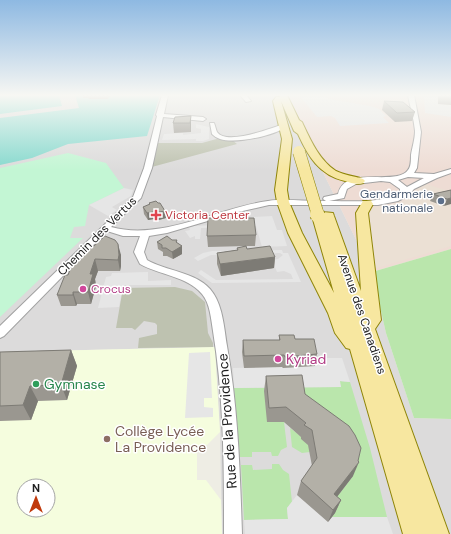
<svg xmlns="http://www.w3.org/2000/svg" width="451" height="534" font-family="'DM Sans',sans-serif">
<rect width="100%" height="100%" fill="#eeede4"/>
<!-- residential -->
<polygon fill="#dcdbdb" points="0,95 285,95 372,272 386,333 414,418 451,419 451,534 222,534 220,432 214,347 0,352"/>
<!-- commercial -->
<polygon fill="#eedcd4" points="285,95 451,95 451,249 372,272"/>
<!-- education -->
<path fill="#f5fdde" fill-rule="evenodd" d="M215 347 220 432 207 445 197 447V480H206L221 500 222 534H0V352ZM24 486H48V510H24Z"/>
<!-- military -->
<polygon fill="#ebe0d4" points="426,184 451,192 451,246 373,269 369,233 370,225 369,210 373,207 389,205 403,201 410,197 418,188"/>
<!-- construction -->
<g fill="#bec2b0">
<polygon points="220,138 232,140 237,144 148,168 153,143 202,143"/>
<polygon points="175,287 192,291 205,302 208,333 213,343 213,347 138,348 139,338 157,334 157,325 155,323 144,321 135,330 132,328 116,328 123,288"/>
</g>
<!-- grass -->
<g fill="#bae6ac">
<polygon points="451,249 451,419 414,418 386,333 372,272"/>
<polygon points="339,381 350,382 370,448 387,517 332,517 329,507 353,476 284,422 287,447 281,450 278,456 272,456 271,452 252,452 252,457 240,457 234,388 341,387"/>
<polygon points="290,428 302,437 301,439 310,444 310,452 302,453 292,447"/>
<polygon points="272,464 279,464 283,470 289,474 292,502 287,508 288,519 244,520 241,465 252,465 253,470 272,469"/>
</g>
<!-- park -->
<polygon fill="#c3f6d4" points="68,153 106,163 124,188 89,205 85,226 74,227 70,238 83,238 0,317 0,168"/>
<!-- pitch -->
<g fill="#86d9ce">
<polygon points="0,95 59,95 62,106 0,114"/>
<polygon points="75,95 160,95 147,136 68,144 32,158 0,165 0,118 79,108"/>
</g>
<!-- parking -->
<g fill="#e6e6e6">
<polygon points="299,95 322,95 329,99 370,106 379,109 386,116 383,117 389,123 340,126 335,118 331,116 317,117"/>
<polygon points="424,95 437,96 438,104 451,105 451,117 425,113"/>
<polygon points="196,124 209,127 209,139 203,141 196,141 196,139 162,140 164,134 183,133 183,135 201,133 201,129 196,128"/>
<polygon points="124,188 133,190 131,196 112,207 117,210 108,216 89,205"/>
<polygon points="272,216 277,230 282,230 287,246 262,247 256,226 201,228 200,239 195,239 195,236 190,238 185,231 190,230 189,227 194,226 235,224 235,218"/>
<polygon points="282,250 283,253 288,253 301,282 212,283 198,273 201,270 216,280 293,279 291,274 284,271 277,272 272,260 278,259 283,255 280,253 211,255 198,261 194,258 203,253 212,251"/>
<polygon points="148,272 148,281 171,280 171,285 123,285 119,307 98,308 106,277 111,276 112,273"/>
<polygon points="210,352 212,398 204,398 204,407 213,408 213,417 185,418 189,353"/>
<polygon points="316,358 342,358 350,382 340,381 341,387 234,388 233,368 282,367 284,368 318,366"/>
<polygon points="297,495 328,522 332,517 387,517 393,534 245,534 244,520 288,519 287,508"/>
</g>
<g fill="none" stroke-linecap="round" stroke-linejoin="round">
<defs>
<g id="street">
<path d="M162 95H168L164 114 203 117 206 119 203 121 163 117 152 168 141 198 111 227C162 241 217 208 268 201 288 198 307 202 326 201L323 199 324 197 338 194C345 164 396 187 408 170 411 167 411 160 411 155 412 148 415 139 415 131 414 119 410 107 408 95H414L421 132 417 168 414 173 434 174 451 169V173L437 178 414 189 409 195 398 201 378 205H269L238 212 167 233 149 236 144 252 147 260C166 271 195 272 210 289 223 304 224 328 227 346 238 408 240 471 242 534H224C224 466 224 398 213 331 211 319 210 303 202 294 187 276 159 275 140 264L134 252 140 236H123L107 231 4 336 0 338V326L133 197 144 168 157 116 156 115ZM408 177 424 178 407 187 398 180ZM381 181 390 182 400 189V193C379 204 352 201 329 201L344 198 347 189 356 184Z"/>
<polygon points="240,95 246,95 251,101 246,102"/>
<path d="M210 123H214C215 125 216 130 217 132 227 146 271 128 284 124L287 126C275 136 235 144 220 139 217 138 214 136 212 134Z"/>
</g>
<path id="primary" d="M279 95H287L299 120 302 122C310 139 319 160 336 171 344 175 354 176 363 179L365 181 363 183C357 185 351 183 345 181 319 175 308 156 298 134L294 131 281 101 292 139 287 190 289 202 302 233 334 293 312 216 313 213C319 212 327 212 333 213L334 216 361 291 356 213 363 201H371L373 204 368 213 381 320 375 329 449 534H403L350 349 346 348 335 333 328 313 288 233 277 202 275 190 282 139 273 101 276 97H280Z"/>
</defs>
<!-- street casing -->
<use href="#street" stroke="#a2a2a2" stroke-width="2"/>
<!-- primary casing -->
<use href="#primary" stroke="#8f8508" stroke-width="2"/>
<!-- street -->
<use href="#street" fill="#fff" fill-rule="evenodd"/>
<!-- primary -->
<use href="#primary" fill="#f7e7a0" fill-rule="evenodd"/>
<defs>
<polyline id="primary-bridge-far1" points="299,152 318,215"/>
<polyline id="primary-bridge" points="317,214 318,216"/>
</defs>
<!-- primary-bridge-far1 casing -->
<use href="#primary-bridge-far1" stroke="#8f8508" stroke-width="13" stroke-linecap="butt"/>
<!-- primary-bridge casing -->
<use href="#primary-bridge" stroke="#8f8508" stroke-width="16" stroke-linecap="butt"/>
<!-- primary-bridge-far1 -->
<use href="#primary-bridge-far1" stroke="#f7e7a0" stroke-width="12"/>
<!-- primary-bridge -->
<use href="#primary-bridge" stroke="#f7e7a0" stroke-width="14"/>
</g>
<!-- wall -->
<g fill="#9a9790">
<polygon points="83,95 110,95 108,99 89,99 88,98 83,98"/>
<polygon points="438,95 451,95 451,105 438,104"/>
<polygon points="384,101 415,112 412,121 395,122 382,110"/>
<polygon points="191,116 191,132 174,133 173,123"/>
<polygon points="451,190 444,206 430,201 433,194"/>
<polygon points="149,203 166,218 155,221 154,219 148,220 144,214 143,207 149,205"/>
<polygon points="256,235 255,246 246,246 247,249 275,257 274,268 221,276 217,264 217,253 237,250 237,248 246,246 208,247 207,236"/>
<polygon points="105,236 121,255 121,266 120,271 98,271 95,279 96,286 91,304 77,304 76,306 61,306 57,295 68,275"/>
<polygon points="172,240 177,240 177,243 182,246 182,254 173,259 167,256 163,256 163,252 158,249 157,242"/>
<polygon points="279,335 295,339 317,354 315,366 283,368 282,367 244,368 242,352 243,340 279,340"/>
<polygon points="71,350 77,366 67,400 38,401 31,420 0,421 0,352"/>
<polygon points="266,376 305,394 353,476 337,497 341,500 335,513 328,522 297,495 301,481 312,466 308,445 301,439 301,437 284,422 267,422 264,391"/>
</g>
<!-- shaded-wall -->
<g fill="#7d7b75">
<polygon points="191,116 191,132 190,123"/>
<polygon points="451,198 451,204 444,206 447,199"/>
<polygon points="165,211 166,218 155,221 154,213"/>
<polygon points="153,212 154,219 148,220 147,213"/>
<polygon points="177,240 177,247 182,246 182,254 173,259 172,252 176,242"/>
<polygon points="118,244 121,255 121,266 120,271 118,260"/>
<polygon points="275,257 274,268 221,276 220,264"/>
<polygon points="95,259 98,271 95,279 96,286 91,304 88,292 90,274"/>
<polygon points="73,292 77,304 76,306 73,295"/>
<polygon points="71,350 77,366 67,400 61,385"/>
<polygon points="30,386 38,401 31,420 23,405"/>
<polygon points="359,462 353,476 329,507 334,494"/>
<polygon points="341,500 335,513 328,522 333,510"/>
</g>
<!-- building -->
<g fill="#b3b0a7" stroke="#7d7b75">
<polygon points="384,101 403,102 415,112 397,113"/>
<polygon points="191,116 190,123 173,123 175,117"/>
<polygon points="451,190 451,198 447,199 433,194"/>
<polygon points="156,201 158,203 160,203 165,211 154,213 153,212 147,213 143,207 150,204 149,203"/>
<polygon points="208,218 254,218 256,235 207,236"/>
<polygon points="105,236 115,240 118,244 119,255 118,260 95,259 90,274 93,274 88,292 73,292 73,295 57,295 65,275 68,275 71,267"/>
<polygon points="167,236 172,240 177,240 176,242 182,246 172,252 166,248 162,248 162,245 157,242"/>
<polygon points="246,246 247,249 270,246 275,257 220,264 217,253 238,250 237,248"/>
<polygon points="279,335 294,335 295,339 314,339 317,354 285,357 284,355 244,356 243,340 280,340"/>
<polygon points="71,350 61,385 30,386 23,405 0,406 0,352"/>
<polygon points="302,375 305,394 349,426 355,435 361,448 358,461 359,462 334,494 341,500 333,510 301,481 317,458 312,430 304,425 306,423 286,407 269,408 266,376"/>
</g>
<!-- sky -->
<linearGradient id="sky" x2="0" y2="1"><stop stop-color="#8eb9e2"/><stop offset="0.56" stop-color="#f7f7f3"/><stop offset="1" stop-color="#f7f7f3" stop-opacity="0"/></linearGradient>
<rect width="451" height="170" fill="url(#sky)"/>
<!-- markers -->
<circle fill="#5c6f8a" stroke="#fff" stroke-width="1.5" cx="441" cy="201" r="4"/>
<path fill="#e0444e" stroke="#fff" stroke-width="1.5" d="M154 209h4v4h4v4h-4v4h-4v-4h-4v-4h4z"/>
<g fill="#d1479c" stroke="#fff" stroke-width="1.5">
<circle cx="83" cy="289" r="4"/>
<circle cx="278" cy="359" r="4"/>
</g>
<circle fill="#2e9e5b" stroke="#fff" stroke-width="1.5" cx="36" cy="384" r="4"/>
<circle fill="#8d6e63" stroke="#fff" stroke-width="1.5" cx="107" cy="439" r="4"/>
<g text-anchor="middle" stroke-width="3" stroke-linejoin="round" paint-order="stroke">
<!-- service labels -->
<g font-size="12" fill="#4e5e75" stroke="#fff" text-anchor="end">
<text x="433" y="198">Gendarmerie<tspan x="433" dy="14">nationale</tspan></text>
</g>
<!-- health labels -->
<g font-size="12" fill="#be3a42" stroke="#fff" text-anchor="start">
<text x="165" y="219">Victoria Center</text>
</g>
<!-- street labels -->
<g font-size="12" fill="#1e1e1e" stroke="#fff">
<text transform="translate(97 236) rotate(-45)" y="4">Chemin des Vertus</text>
<text transform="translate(362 314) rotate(71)" y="4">Avenue des Canadiens</text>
</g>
<!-- hotel labels -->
<g font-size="12" fill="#b23c85" stroke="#fff" text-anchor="start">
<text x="91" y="293">Crocus</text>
</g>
<!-- near-hotel labels -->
<g font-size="14" fill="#b23c85" stroke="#fff" text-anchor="start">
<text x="286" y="364">Kyriad</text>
</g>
<!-- near-leisure labels -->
<g font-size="14" fill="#27864d" stroke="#fff" text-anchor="start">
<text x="44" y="389">Gymnase</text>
</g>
<!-- near-street labels -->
<g font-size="14" fill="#1e1e1e" stroke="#fff">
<text transform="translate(227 421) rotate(-94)" y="5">Rue de la Providence</text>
</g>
<!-- near-education labels -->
<g font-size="14" fill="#785e54" stroke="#fff" text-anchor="start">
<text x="115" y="436">Collège Lycée<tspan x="115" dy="16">La Providence</tspan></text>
</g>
</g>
<!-- north arrow -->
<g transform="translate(36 498)"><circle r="19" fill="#ffffff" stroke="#a5a5a5"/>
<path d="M0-3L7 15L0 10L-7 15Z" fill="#c0390b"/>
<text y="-6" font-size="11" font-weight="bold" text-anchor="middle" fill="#1e1e1e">N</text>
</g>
</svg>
